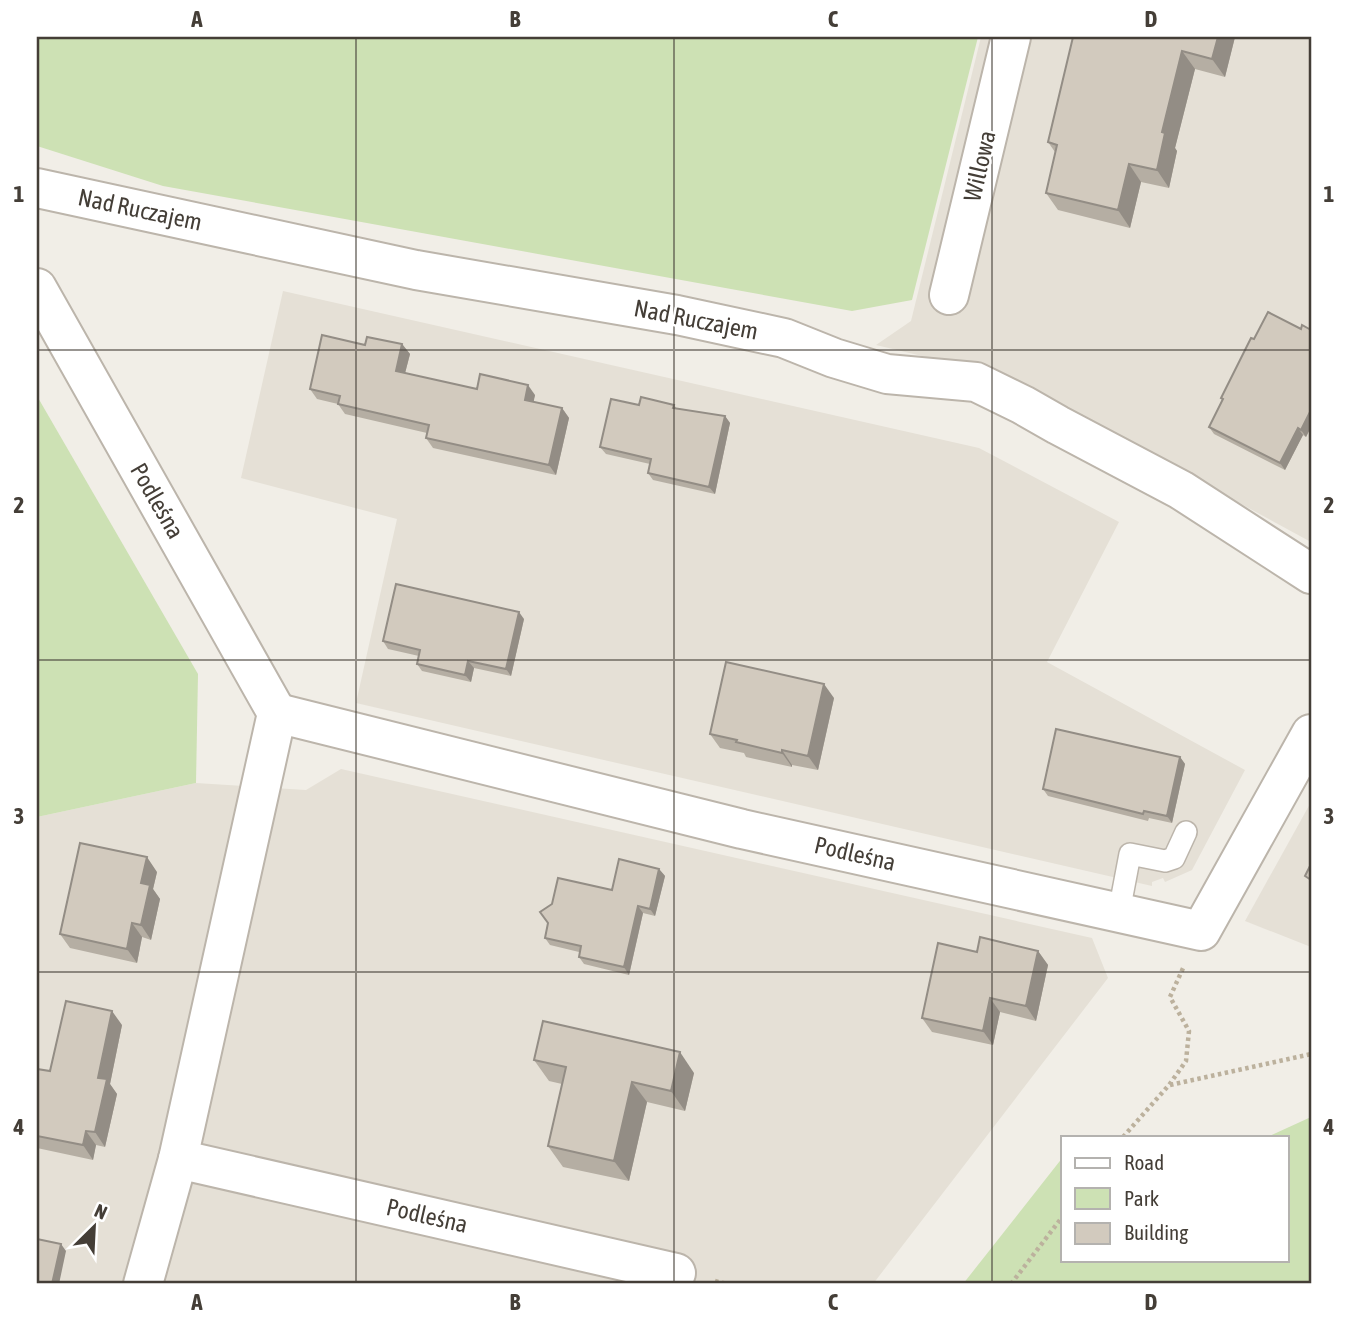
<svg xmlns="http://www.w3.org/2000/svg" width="1348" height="1321" font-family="'Asap Condensed',sans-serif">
<rect width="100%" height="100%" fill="#f1eee7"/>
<!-- residential -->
<g fill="#e5e0d6">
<polygon points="981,37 1311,37 1311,542 1006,376 876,345 911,321"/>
<polygon points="283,291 979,448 1119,522 1047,662 1245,770 1192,870 1165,882 1163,878 1152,882 1152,886 356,703 397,519 241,478"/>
<polygon points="341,769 1092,938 1108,978 873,1284 37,1284 37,817 196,783 306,790"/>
<polygon points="1311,802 1311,947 1245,921"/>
</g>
<!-- green -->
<g fill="#cde1b4">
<polygon points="37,37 978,37 912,300 852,311 163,186 37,146"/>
<polygon points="37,396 198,674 196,783 37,817"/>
<polygon points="1311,1117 1311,1284 963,1284 1063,1157 1063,1260 1287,1260 1287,1137 1267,1137"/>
</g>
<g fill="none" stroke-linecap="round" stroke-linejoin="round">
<defs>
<polyline id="lane" points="1119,912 1130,854 1165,861 1174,858 1186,832"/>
<g id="street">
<polyline points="37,188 416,270 677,315 784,338 834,358 887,374 976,382 1023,405 1058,425 1181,490 1311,574"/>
<polyline points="37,288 277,713 178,1159 676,1273"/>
<polyline points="949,295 1011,37"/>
<polyline points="277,713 742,829 1201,931 1311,734"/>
<polyline points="143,1284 178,1159"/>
</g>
</defs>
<!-- lane casing -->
<use href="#lane" stroke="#bcb5ab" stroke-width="24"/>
<!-- street casing -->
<use href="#street" stroke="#bcb5ab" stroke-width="42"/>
<!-- path -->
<g stroke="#bcb19d" stroke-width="4.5" stroke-dasharray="3.5 3.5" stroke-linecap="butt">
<polyline points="1170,1085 1311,1054"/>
<polyline points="1123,1137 1169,1085 1186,1061 1189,1031 1170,997 1184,966"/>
<polyline points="715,1281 727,1284"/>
<polyline points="1011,1284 1063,1216"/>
</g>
<!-- lane -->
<use href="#lane" stroke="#fff" stroke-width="21"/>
<!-- street -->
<use href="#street" stroke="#fff" stroke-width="38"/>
</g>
<!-- wall -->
<g fill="#b5aea3">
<polygon points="1073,37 1235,37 1225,77 1195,69 1175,148 1177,151 1169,188 1141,182 1130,228 1058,210 1046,193 1055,152 1048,142"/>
<polygon points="1301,329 1311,330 1311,427 1306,437 1303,435 1285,470 1214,434 1209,427 1222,400 1221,398 1254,339"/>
<polygon points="402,344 410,354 405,373 477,389 535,395 533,402 562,408 569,418 556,475 433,448 426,438 427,433 345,414 338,404 317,399 310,389 365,345"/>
<polygon points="639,405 674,405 677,409 725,416 730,423 715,494 653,480 648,473 650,464 606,454 600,447"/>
<polygon points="524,619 511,676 474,668 471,682 422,671 417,664 419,656 388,649 383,641"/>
<polygon points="834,698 818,770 792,765 792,767 746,757 744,753 720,748 710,734"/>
<polygon points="1180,757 1185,764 1172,823 1149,818 1148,821 1048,796 1043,789"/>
<polygon points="659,869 665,876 655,916 643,913 629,975 584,964 579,957 579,952 550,945 545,938 552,904 612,890"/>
<polygon points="157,872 153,889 160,899 151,940 142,937 137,963 70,948 60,934"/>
<polygon points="1038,951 1048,965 1036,1021 1000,1012 993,1045 932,1032 922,1018 977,952"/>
<polygon points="122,1025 110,1084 117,1094 105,1147 96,1145 93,1160 37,1148 37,1069 50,1071"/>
<polygon points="534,1060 694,1073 685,1111 647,1102 629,1181 563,1167 548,1146 562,1084 549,1081"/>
</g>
<!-- shaded-wall -->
<g fill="#938d85">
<polygon points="1218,37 1235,37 1225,77 1212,59"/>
<polygon points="1182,51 1195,69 1175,148 1177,151 1169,188 1157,170 1162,132"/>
<polygon points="1129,164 1141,182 1130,228 1118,210"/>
<polygon points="402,344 410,354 403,381 396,371"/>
<polygon points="528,385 535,395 532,410 525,400"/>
<polygon points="562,408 569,418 556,475 549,465"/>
<polygon points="1311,410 1311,427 1306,437 1301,430"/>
<polygon points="725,416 730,423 715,494 709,487"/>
<polygon points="1298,428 1303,435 1285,470 1280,463"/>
<polygon points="519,612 524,619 511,676 506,669"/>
<polygon points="468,661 474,668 471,682 465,675"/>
<polygon points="824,684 834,698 818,770 808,756"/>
<polygon points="782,750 792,765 792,767 782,753"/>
<polygon points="1180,757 1185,764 1172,823 1167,816"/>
<polygon points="147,857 157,872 153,889 160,899 151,940 141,925 141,883"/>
<polygon points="659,869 665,876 655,916 650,909"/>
<polygon points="638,906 643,913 629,975 624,967"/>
<polygon points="132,923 142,937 137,963 127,949"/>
<polygon points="1038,951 1048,965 1036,1021 1026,1006"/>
<polygon points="990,998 1000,1012 993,1045 983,1031"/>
<polygon points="112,1011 122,1025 110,1084 117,1094 105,1147 95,1132 98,1078"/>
<polygon points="680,1052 694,1073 685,1111 671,1091"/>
<polygon points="632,1082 647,1102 629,1181 614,1161"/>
<polygon points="86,1131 96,1145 93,1160 83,1145"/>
<polygon points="61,1244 66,1251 59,1284 52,1284"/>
</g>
<!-- building -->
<g fill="#d2cabe" stroke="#938d85" stroke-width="2">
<polygon points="1073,37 1218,37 1212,59 1182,51 1162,132 1165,133 1157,170 1129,164 1118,210 1046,193 1057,145 1048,142"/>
<polygon points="1268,312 1301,329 1302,325 1311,330 1311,410 1301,430 1298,428 1280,463 1209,427 1223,399 1221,398 1251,338 1254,339"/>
<polygon points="322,335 365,345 367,337 402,344 396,371 477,389 480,374 528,385 525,400 562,408 549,465 426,438 429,425 338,404 340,396 310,389"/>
<polygon points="641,397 674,405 673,408 725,416 709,487 648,473 651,459 600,447 611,399 639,405"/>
<polygon points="396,584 519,612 506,669 468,661 465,675 417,664 420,650 383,641"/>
<polygon points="726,662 824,684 808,756 782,750 782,753 736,742 737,740 710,734"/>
<polygon points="1056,729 1180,757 1167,816 1144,811 1143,814 1043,789"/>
<polygon points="80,843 147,857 141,883 150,885 141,925 132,923 127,949 60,934"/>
<polygon points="619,859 659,869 650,909 638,906 624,967 579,957 581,946 545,938 548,923 540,912 552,904 558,878 612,890"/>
<polygon points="1311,864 1311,880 1305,876"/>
<polygon points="980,937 1038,951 1026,1006 990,998 983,1031 922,1018 938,943 977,952"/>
<polygon points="66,1001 112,1011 98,1078 107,1079 95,1132 86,1131 83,1145 37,1136 37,1069 50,1071"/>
<polygon points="543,1021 680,1052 671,1091 632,1082 614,1161 548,1146 566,1067 534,1060"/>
<polygon points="37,1239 61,1244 52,1284 37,1284"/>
</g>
<!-- grid -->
<path fill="none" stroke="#443e37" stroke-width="2" stroke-opacity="0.55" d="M356 37V1284M674 37V1284M992 37V1284M37 350H1311M37 660H1311M37 972H1311"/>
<g text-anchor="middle" stroke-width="5" stroke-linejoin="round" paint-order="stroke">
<!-- street labels -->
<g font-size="24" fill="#443e37" stroke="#fff">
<text transform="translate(980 166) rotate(-77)" y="8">Willowa</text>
<text transform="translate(140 210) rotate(12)" y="8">Nad Ruczajem</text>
<text transform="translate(696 320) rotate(11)" y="8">Nad Ruczajem</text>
<text transform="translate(157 501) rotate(60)" y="8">Podleśna</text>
<text transform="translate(855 854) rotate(13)" y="8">Podleśna</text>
<text transform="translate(427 1216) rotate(13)" y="8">Podleśna</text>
</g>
</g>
<!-- border -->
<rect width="1348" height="1321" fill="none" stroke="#ffffff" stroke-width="77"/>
<!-- legend -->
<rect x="1061" y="1136" width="228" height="126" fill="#ffffff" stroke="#b4b2af" stroke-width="2"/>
<rect x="1075" y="1158" width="35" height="10" fill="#ffffff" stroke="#b4b2af" stroke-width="2"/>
<text x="1124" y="1170" font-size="21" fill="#443e37">Road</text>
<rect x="1075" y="1188" width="35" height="21" fill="#cde1b4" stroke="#b4b2af" stroke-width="2"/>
<text x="1124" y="1206" font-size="21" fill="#443e37">Park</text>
<rect x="1075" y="1223" width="35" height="21" fill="#d2cabe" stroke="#b4b2af" stroke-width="2"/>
<text x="1124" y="1240" font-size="21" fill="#443e37">Building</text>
<!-- north arrow -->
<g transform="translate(94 1227) rotate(24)" stroke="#ffffff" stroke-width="5" paint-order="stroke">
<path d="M0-5L12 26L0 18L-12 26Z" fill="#443e37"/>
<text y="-10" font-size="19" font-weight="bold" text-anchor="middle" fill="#443e37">N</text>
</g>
<rect x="38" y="38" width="1272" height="1244" fill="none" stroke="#443e37" stroke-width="2.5"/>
<g font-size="23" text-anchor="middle" font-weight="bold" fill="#443e37">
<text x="197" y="27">A</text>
<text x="515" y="27">B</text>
<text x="833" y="27">C</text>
<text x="1151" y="27">D</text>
<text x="19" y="202">1</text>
<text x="1329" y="202">1</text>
<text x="19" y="513">2</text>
<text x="1329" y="513">2</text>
<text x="19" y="824">3</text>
<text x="1329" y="824">3</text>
<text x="19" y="1135">4</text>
<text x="1329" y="1135">4</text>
<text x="197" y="1310">A</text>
<text x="515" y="1310">B</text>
<text x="833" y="1310">C</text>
<text x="1151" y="1310">D</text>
</g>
</svg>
